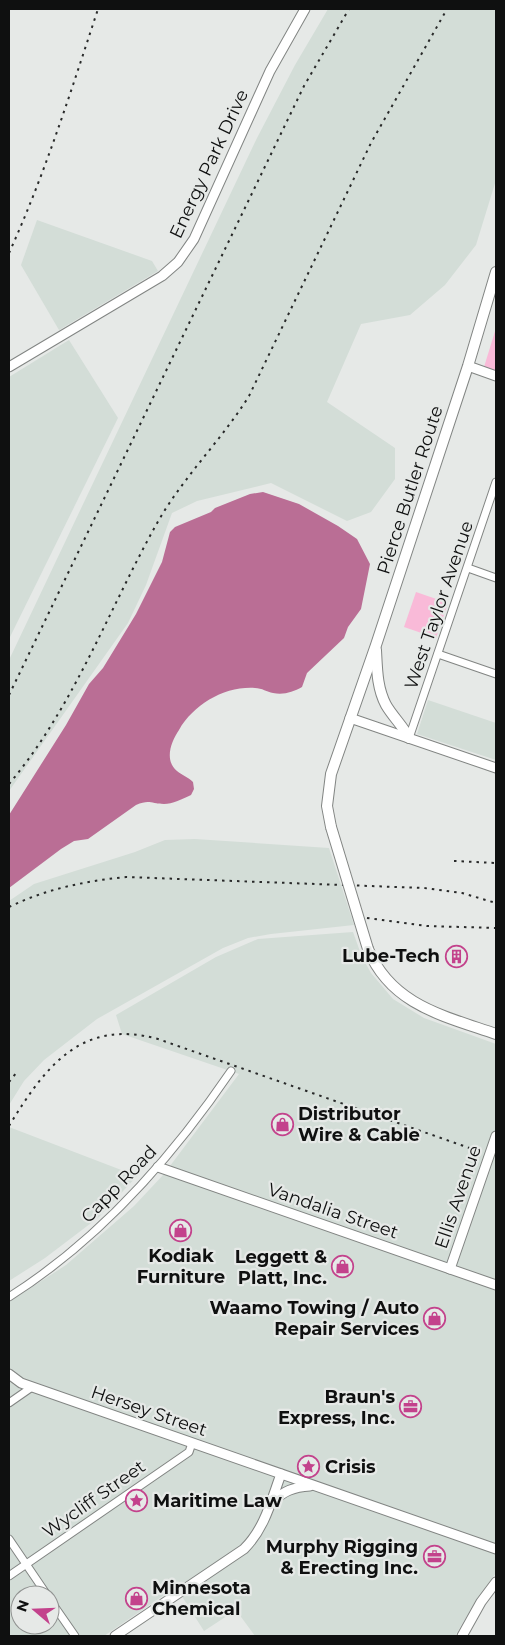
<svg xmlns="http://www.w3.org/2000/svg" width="505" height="1645" font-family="Montserrat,sans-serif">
<rect width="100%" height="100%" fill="#e6e9e7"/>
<!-- built -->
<g fill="#d3ddd7" fill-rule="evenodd">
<polygon points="328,9 496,9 496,180 476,245 445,285 410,315 361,324 327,402 395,448 395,479 371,512 347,521 271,483 197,501 172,513 146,585 128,623 9,791 9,660 257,138 295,65"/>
<polygon points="37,220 152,261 158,271 59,330 21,265"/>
<polygon points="69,340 118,418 9,639 9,377"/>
<polygon points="428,700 496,723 496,760 417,734"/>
<polygon points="195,839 329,848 354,925 271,934 248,938 223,948 97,1019 44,1060 24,1081 9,1105 9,901 34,884 135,852 165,840"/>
<path d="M353 932 362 957 371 973 393 999 424 1018 496 1044V1573L478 1597 455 1636H255L236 1610 204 1631 176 1587 104 1636H9V1302L66 1265 134 1206 164 1174 239 1074 122 1034 116 1015 216 957 258 939ZM20 1595H50V1625H20Z"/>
<polygon points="9,1127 137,1176 99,1217 45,1258 9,1281"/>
</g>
<!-- green -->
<g fill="#f9bad8">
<polygon points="496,328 496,372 484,367"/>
<polygon points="416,592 448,603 436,638 404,627"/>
</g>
<!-- water -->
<path fill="#ba6e95" d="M263 492 299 504 338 526 357 539 370 564 361 609 348 627 344 638 307 673 302 687C293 692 284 695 273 693 267 692 262 688 255 688 225 686 194 704 179 730 171 742 164 760 177 771 182 775 188 777 193 782L194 789 191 795C183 799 172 804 164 804 151 804 150 799 136 805L88 839 74 841 61 849 9 888V815L66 725 89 684 103 668 136 614 162 562 170 532 175 527 211 512 215 508 250 494Z"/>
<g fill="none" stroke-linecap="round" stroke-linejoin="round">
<defs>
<g id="minor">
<polyline points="468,568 496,578"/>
<polyline points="438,654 496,674"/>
<polyline points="409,738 496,482"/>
<path d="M9 1297C99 1240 171 1159 231 1071"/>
<polyline points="9,1403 32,1387"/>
<polyline points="9,1539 47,1595"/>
<polyline points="9,1576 189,1452 192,1443"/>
<polyline points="50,1600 75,1636"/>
</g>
<g id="tertiary">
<polyline points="468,366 496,376"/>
<polyline points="9,367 162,276 178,262 194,239 270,71 305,9"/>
<polyline points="350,718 496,768"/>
<polyline points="158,1167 496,1285"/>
<polyline points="450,1269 496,1136"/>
<polyline points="9,1374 21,1383 496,1549"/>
<path d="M273 1502C283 1491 294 1487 310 1486"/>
<path d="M115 1636 244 1549C265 1528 271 1501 281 1474"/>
<polyline points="462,1636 481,1602 496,1582"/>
</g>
<g id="secondary">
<path d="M376 650C377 669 377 688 386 705 393 717 403 726 409 738"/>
<polyline points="331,827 327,806 331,774 376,645 468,366 496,272"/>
<path d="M368 949C391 1005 444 1016 496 1034"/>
</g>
</defs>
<!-- minor casing -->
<use href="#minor" stroke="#828583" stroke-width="9"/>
<!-- tertiary casing -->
<use href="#tertiary" stroke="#828583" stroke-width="11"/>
<!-- secondary casing -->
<use href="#secondary" stroke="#828583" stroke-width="12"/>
<!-- minor -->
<use href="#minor" stroke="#fff" stroke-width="7"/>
<!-- tertiary -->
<use href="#tertiary" stroke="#fff" stroke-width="9"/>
<!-- secondary -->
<use href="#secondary" stroke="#fff" stroke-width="10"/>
<!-- rail -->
<g stroke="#282929" stroke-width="2" stroke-dasharray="2.5 5" stroke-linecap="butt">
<path d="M9 253C45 174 71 91 98 9"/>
<polyline points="9,695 304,86 349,9"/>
<path d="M9 784C73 708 108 611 156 525 182 478 221 441 249 396L371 143 447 9"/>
<polyline points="454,861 496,863"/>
<path d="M9 907C46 889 85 881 126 877L424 888 462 893 496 903"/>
<polyline points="367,918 427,926 496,928"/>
<polyline points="9,1082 17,1072"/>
<path d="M9 1126C45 1067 81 1018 158 1039L478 1151"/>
</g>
<defs>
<polyline id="secondary-bridge" points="331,827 368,949"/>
</defs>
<!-- secondary-bridge casing -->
<use href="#secondary-bridge" stroke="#828583" stroke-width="12" stroke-linecap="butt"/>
<!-- secondary-bridge -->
<use href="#secondary-bridge" stroke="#fff" stroke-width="10"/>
</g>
<!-- icons -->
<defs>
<symbol id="building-ring" viewBox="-11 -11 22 22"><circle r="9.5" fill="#e6e9e7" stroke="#c3428c" stroke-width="1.5"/><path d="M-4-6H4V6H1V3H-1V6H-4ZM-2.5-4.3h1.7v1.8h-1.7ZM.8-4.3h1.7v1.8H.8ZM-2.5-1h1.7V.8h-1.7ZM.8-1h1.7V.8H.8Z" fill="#c3428c"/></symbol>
<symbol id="shop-ring" viewBox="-11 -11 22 22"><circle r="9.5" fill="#e6e9e7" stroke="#c3428c" stroke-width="1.5"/><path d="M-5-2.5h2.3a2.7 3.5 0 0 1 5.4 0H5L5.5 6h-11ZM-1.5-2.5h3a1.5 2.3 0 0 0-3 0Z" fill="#c3428c"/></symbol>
<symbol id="office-ring" viewBox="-11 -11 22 22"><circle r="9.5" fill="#e6e9e7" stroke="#c3428c" stroke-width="1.5"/><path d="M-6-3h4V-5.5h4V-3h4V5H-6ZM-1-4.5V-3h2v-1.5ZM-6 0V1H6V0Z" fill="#c3428c"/></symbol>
<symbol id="sight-ring" viewBox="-11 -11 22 22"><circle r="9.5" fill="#e6e9e7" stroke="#c3428c" stroke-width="1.5"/><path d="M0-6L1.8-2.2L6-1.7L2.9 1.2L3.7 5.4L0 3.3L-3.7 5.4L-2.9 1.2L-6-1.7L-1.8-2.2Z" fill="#c3428c"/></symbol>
</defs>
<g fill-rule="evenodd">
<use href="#building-ring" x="444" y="944" width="25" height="25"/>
<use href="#shop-ring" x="270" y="1112" width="25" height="25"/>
<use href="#shop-ring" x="168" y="1218" width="25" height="25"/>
<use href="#shop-ring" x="330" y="1254" width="25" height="25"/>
<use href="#shop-ring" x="422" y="1306" width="25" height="25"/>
<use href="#office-ring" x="398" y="1394" width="25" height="25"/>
<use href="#sight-ring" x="296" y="1454" width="25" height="25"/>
<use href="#sight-ring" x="124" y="1488" width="25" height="25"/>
<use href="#office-ring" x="422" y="1544" width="25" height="25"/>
<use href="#shop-ring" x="124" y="1586" width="25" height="25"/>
</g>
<g text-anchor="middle" stroke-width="4.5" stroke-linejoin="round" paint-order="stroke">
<!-- street labels -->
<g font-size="18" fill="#0f1010" stroke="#e6e9e7">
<text transform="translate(209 164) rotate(-65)" y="6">Energy Park Drive</text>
<text transform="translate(410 490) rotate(-72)" y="6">Pierce Butler Route</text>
<text transform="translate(439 605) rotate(-71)" y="6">West Taylor Avenue</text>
<text transform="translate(119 1184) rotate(-46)" y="6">Capp Road</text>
<text transform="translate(458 1197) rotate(-71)" y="6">Ellis Avenue</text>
<text transform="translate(333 1211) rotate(19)" y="6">Vandalia Street</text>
<text transform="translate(149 1411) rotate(19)" y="6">Hersey Street</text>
<text transform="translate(94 1499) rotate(-35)" y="6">Wycliff Street</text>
</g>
<!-- poi labels -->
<g font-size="18" font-weight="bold" fill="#0f1010" stroke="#e6e9e7" text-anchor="end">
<text x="440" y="962">Lube-Tech</text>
<text x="298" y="1120" text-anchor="start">Distributor<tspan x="298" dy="21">Wire &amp; Cable</tspan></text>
<text x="181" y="1262" text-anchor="middle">Kodiak<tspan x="181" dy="21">Furniture</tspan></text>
<text x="327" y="1263">Leggett &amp;<tspan x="327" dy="21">Platt, Inc.</tspan></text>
<text x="419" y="1314">Waamo Towing / Auto<tspan x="419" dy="21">Repair Services</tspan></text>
<text x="395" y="1403">Braun's<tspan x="395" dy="21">Express, Inc.</tspan></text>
<text x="325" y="1473" text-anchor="start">Crisis</text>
<text x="153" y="1507" text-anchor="start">Maritime Law</text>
<text x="418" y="1553">Murphy Rigging<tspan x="418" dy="21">&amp; Erecting Inc.</tspan></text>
<text x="152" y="1594" text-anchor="start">Minnesota<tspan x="152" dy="21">Chemical</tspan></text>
</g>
</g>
<!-- border -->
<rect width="505" height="1645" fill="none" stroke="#0f1010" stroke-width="20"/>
<!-- north arrow -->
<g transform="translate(35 1610) rotate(289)"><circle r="24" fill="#e6e9e7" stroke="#909291"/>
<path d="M0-4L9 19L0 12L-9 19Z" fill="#c3428c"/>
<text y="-8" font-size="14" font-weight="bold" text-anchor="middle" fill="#0f1010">N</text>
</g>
</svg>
